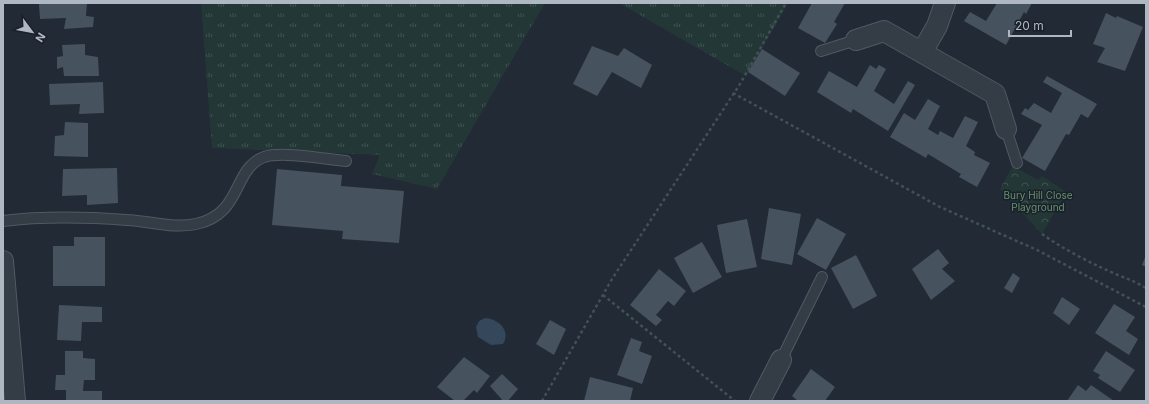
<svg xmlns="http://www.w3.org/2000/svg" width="1149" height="404" font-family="Inter,sans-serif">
<defs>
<pattern id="grass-tufts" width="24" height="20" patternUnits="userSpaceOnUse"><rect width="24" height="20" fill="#243737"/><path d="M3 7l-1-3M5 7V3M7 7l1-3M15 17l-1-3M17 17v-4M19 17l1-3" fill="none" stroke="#415252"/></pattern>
<pattern id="park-crowns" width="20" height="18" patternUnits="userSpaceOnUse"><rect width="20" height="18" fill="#243737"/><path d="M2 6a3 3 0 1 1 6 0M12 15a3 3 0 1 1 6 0" fill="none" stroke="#415252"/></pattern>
</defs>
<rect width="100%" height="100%" fill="#212a35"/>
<!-- grass -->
<g fill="url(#grass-tufts)">
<polygon points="201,3 545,3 437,189 372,174 380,155 212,148"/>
<polygon points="619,3 788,3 746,76"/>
</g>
<!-- park -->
<polygon fill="url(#park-crowns)" points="1013,166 1038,180 1042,176 1066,192 1042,234 1000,189"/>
<!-- water -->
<path fill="#35475b" d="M485 318C499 319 511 331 503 344L491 345 478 337 476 327 479 321Z"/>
<!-- building -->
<g fill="#47525f">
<polygon points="34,3 87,3 86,16 94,17 93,27 64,29 66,18 40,19 39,4"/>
<polygon points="812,3 845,3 834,22 837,24 825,43 798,28"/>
<polygon points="997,3 1032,3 1026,14 1024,12 1006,45 964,21 970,12 986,21"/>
<polygon points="1106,13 1116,18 1117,16 1143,27 1125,71 1097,62 1105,48 1093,44"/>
<polygon points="85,44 85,55 98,57 99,76 64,76 63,67 57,69 57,57 63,56 62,45"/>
<polygon points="592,46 618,56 624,48 652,65 641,88 612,72 597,96 573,84"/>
<polygon points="762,49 800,73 785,96 748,72"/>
<polygon points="870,65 876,69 879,65 886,69 874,91 894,104 908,81 915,85 888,131 853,109 851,113 817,92 829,71 857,87"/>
<polygon points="1047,76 1097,104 1088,118 1081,114 1069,135 1066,134 1045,171 1022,158 1042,125 1021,114 1025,108 1028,110 1034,103 1051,113 1062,93 1043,82"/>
<polygon points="103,82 104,113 79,114 80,104 50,105 49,84"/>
<polygon points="928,99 940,106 928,129 938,135 940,131 953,138 965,116 978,122 966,146 975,152 974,155 990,163 977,187 959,177 961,174 928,154 926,158 890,137 904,113 915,120"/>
<polygon points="65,122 88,123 88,157 54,156 55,136 64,135"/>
<polygon points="117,168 118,203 87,205 87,195 62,196 63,169"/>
<polygon points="277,169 342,175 341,186 404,191 399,243 342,239 343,231 272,225"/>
<polygon points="769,208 801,214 792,265 761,259"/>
<polygon points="817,218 846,234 826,270 797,254"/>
<polygon points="747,219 757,267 726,273 717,225"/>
<polygon points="74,237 105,237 105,286 53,286 53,246 74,246"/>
<polygon points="702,242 722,277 693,293 674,258"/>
<polygon points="938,249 949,263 942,269 955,281 931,300 912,269"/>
<polygon points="856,255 877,296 853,309 831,268"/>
<polygon points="1146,255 1146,267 1142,265"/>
<polygon points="659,269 686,291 674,306 668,301 656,315 662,320 656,326 630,305"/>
<polygon points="1013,273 1020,278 1012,293 1004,288"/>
<polygon points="1062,297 1080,309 1069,325 1053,313"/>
<polygon points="1114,304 1135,317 1126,331 1138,339 1129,355 1095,333"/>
<polygon points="59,305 102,307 102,322 82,322 81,341 57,340"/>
<polygon points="550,320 566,329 554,355 536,344"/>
<polygon points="631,338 642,342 639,351 652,356 642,384 617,375"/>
<polygon points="65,351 83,351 83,358 95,359 95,380 84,380 83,391 102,391 102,401 66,401 66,390 55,390 56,375 65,375"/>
<polygon points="1106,351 1135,370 1120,392 1098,378 1100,375 1093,371"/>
<polygon points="464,357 490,376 477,393 474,390 463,401 455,401 437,387"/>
<polygon points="811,369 835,387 825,401 798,401 792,396"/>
<polygon points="502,374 518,389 508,401 503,401 490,386"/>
<polygon points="590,377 633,388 630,401 584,401"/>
<polygon points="1078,385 1086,391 1091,385 1114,401 1067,401"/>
</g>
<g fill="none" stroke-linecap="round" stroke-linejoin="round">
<defs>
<g id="lane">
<polyline points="821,51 856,40"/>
<polyline points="1006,129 1017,163"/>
<path d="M3 221C43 216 86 217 127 220 150 221 173 229 196 224 243 214 232 169 264 157 282 151 325 159 346 161"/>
<polyline points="781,360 822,277"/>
</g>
<g id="street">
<polyline points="856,40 884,31 995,94 1006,129"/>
<polyline points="922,52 937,26 945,3"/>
<polyline points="3,261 15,401"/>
<polyline points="760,401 781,360"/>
</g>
</defs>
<!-- lane casing -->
<use href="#lane" stroke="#515a63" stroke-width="12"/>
<!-- street casing -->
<use href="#street" stroke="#515a63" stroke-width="22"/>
<!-- path -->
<g stroke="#405254" stroke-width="2.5" stroke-dasharray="3 3" stroke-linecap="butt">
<polyline points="733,93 940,207 1037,250 1146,307"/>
<path d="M1042 234C1061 248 1096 266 1118 275 1128 279 1136 282 1146 288"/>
<polyline points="603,295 735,401"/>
<polyline points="542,401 612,279 740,84 786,3"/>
</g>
<!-- lane -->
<use href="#lane" stroke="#343c46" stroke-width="10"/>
<!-- street -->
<use href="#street" stroke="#343c46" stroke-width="20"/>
</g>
<g text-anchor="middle" stroke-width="3" stroke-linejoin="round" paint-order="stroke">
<!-- park labels -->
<g font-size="10" fill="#67916f" stroke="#1a212a">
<text x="1038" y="199">Bury Hill Close<tspan x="1038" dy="12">Playground</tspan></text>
</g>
</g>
<!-- border -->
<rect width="1149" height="404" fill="none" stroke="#aeb7c2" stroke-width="8"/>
<!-- north arrow -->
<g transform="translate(32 32) rotate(122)" stroke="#1a212a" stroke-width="3" paint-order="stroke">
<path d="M0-3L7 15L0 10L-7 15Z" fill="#aeb7c2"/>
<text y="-6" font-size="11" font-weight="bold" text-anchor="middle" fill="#aeb7c2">N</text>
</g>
<!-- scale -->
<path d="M1009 30v6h62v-6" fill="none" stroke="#aeb7c2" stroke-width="2"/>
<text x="1015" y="30" font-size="12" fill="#aeb7c2" stroke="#1a212a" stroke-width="3" paint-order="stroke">20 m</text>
</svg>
